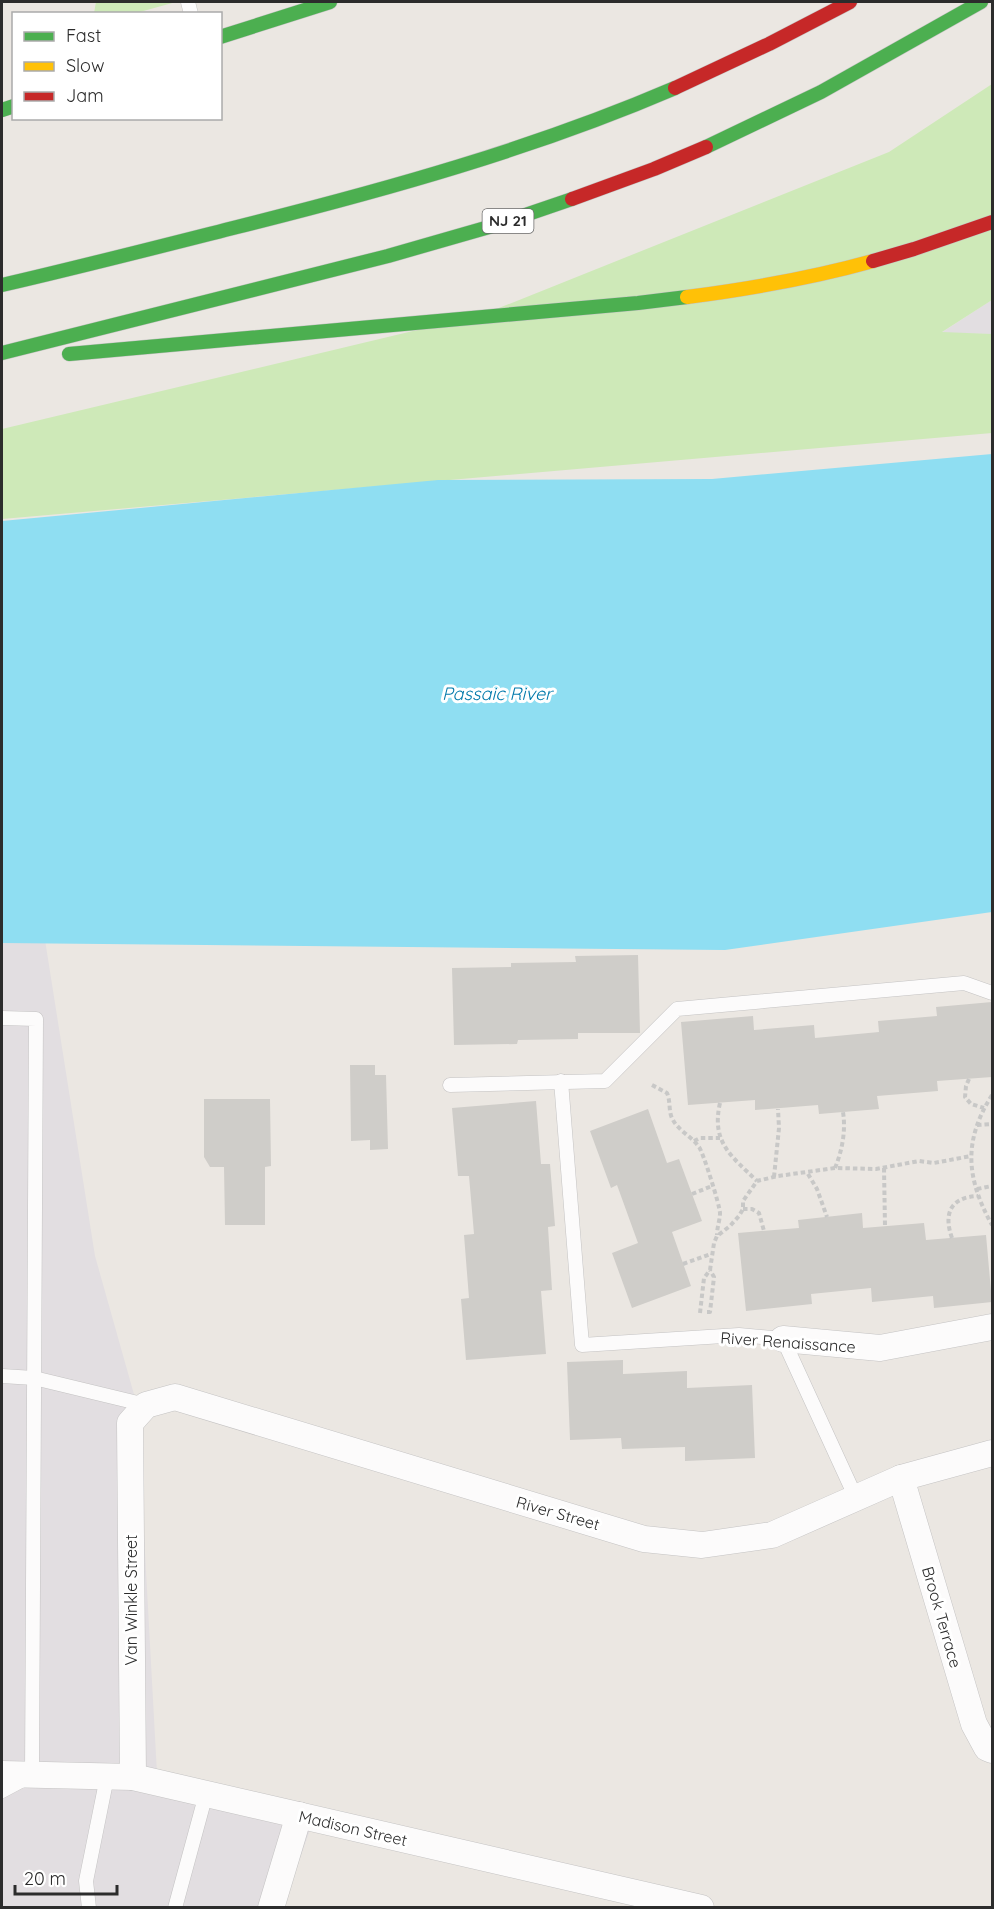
<svg xmlns="http://www.w3.org/2000/svg" width="994" height="1909" font-family="Quicksand,sans-serif">
<rect width="100%" height="100%" fill="#ebe7e2"/>
<!-- industrial -->
<g fill="#e2dee1">
<polygon points="992,300 992,334 941,333"/>
<polygon points="45,940 95,1256 137,1405 158,1792 312,1824 283,1907 2,1907 2,942"/>
</g>
<!-- green -->
<g fill="#cee9b8">
<polygon points="96,2 176,2 136,13 94,13"/>
<polygon points="992,84 992,300 942,332 992,334 992,433 2,519 2,429 484,314 889,152"/>
</g>
<!-- water -->
<polygon fill="#8fdef2" points="992,454 992,912 725,950 2,943 2,521 438,480 712,479"/>
<!-- building -->
<g fill="#cfcdc9">
<polygon points="638,955 640,1033 578,1033 578,1039 518,1040 517,1044 454,1045 452,968 511,967 511,963 576,962 575,956"/>
<polygon points="992,1002 992,1077 937,1081 938,1091 877,1096 879,1109 819,1114 818,1105 755,1110 755,1100 688,1105 681,1022 753,1016 754,1030 814,1025 815,1038 879,1032 878,1021 937,1016 936,1007"/>
<polygon points="350,1065 375,1065 375,1075 386,1075 388,1149 370,1150 370,1140 351,1141"/>
<polygon points="204,1099 270,1099 271,1166 265,1167 265,1225 225,1225 224,1167 210,1167 204,1157"/>
<polygon points="536,1101 541,1164 550,1164 555,1226 548,1227 552,1290 541,1291 546,1354 466,1360 461,1299 469,1298 464,1235 474,1234 469,1176 458,1176 452,1108"/>
<polygon points="648,1109 667,1163 679,1159 702,1221 672,1232 691,1286 632,1308 612,1253 638,1243 617,1185 611,1188 590,1131"/>
<polygon points="862,1213 863,1228 924,1223 926,1240 986,1235 992,1302 934,1308 933,1296 872,1302 871,1288 811,1294 812,1304 746,1311 738,1233 799,1228 798,1220"/>
<polygon points="623,1360 623,1374 687,1371 687,1388 752,1385 755,1458 685,1461 685,1447 622,1449 621,1438 570,1440 567,1362"/>
</g>
<g fill="none" stroke-linecap="round" stroke-linejoin="round">
<defs>
<g id="lane">
<polyline points="188,2 191,14"/>
<polyline points="2,1018 36,1019 32,1775 2,1791"/>
<polyline points="561,1081 582,1345 739,1335 783,1339 856,1498"/>
<polyline points="450,1085 605,1081 677,1009 964,983 992,993"/>
<polyline points="2,1376 34,1378 146,1405"/>
<polyline points="89,1908 86,1881 107,1777"/>
<polyline points="175,1908 206,1794"/>
</g>
<g id="street">
<polyline points="783,1339 880,1348 992,1327"/>
<polyline points="901,1478 974,1724 987,1748 992,1750"/>
<polyline points="2,1774 133,1777 701,1908"/>
<polyline points="133,1777 130,1423 146,1405 175,1397 644,1539 702,1545 772,1535 901,1478 992,1453"/>
<polyline points="271,1908 299,1815"/>
</g>
<g id="fast">
<polyline points="220,37 330,2"/>
<polyline points="2,110 14,106"/>
<polyline points="706,147 821,92 981,2"/>
<path d="M2 285C80 267 158 247 237 227 385 190 533 149 675 88"/>
<polyline points="2,353 388,256 496,225 572,199"/>
<polyline points="69,354 638,303 687,297"/>
</g>
<path id="slow" d="M687 297C749 289 812 278 873 261"/>
<g id="jam">
<polyline points="675,88 769,44 850,2"/>
<polyline points="572,199 654,169 706,147"/>
<polyline points="873,261 914,249 992,222"/>
</g>
</defs>
<!-- lane casing -->
<use href="#lane" stroke="#c4c3c3" stroke-width="15"/>
<!-- street casing -->
<use href="#street" stroke="#c4c3c3" stroke-width="27"/>
<!-- fast casing -->
<use href="#fast" stroke="#c4c3c3" stroke-width="15"/>
<!-- slow casing -->
<use href="#slow" stroke="#c4c3c3" stroke-width="15"/>
<!-- jam casing -->
<use href="#jam" stroke="#c4c3c3" stroke-width="15"/>
<!-- path -->
<g stroke="#c8c8c7" stroke-width="4" stroke-dasharray="4.5 3" stroke-linecap="butt">
<polyline points="969,1079 966,1086 965,1097 971,1104 984,1108"/>
<path d="M652 1085 667 1093C671 1102 668 1112 673 1120 678 1130 692 1137 699 1147 703 1152 720 1206 720 1213 720 1220 717 1227 717 1235"/>
<path d="M992 1095C963 1141 966 1178 992 1225"/>
<path d="M720 1103C711 1142 731 1156 757 1181"/>
<polyline points="977,1125 992,1124"/>
<polyline points="694,1141 700,1138 720,1138"/>
<path d="M835 1168C842 1151 846 1131 843 1112"/>
<polyline points="884,1168 885,1226"/>
<polyline points="808,1174 817,1189 827,1217"/>
<polyline points="774,1177 779,1128 778,1109"/>
<polyline points="977,1189 992,1186"/>
<polyline points="692,1194 712,1186"/>
<polyline points="743,1209 752,1209 759,1213 764,1231"/>
<path d="M952 1238C943 1213 951 1197 978 1196"/>
<polyline points="683,1264 711,1254"/>
<polyline points="707,1312 710,1312 714,1277 710,1270"/>
<polyline points="700,1313 704,1278 710,1270 714,1243 717,1236 730,1226 739,1216 743,1209 743,1201 757,1181 778,1176 835,1168 876,1169 919,1161 934,1163 971,1156"/>
</g>
<!-- lane -->
<use href="#lane" stroke="#fcfbfb" stroke-width="14"/>
<!-- street -->
<use href="#street" stroke="#fcfbfb" stroke-width="26"/>
<!-- fast -->
<use href="#fast" stroke="#4caf50" stroke-width="14"/>
<!-- slow -->
<use href="#slow" stroke="#ffc107" stroke-width="14"/>
<!-- jam -->
<use href="#jam" stroke="#c62828" stroke-width="14"/>
</g>
<g text-anchor="middle" stroke-width="6" stroke-linejoin="round" paint-order="stroke">
<!-- shield labels -->
<rect fill="#fff" stroke="#6b6b6b" stroke-width="1.5" x="482.5" y="209" width="51" height="24" rx="4.5"/>
<g font-size="15" font-weight="bold" fill="#2c2c2c">
<text x="508" y="226">NJ 21</text>
</g>
<!-- street labels -->
<g font-size="16" fill="#2c2c2c" stroke="#fff">
<text transform="translate(788 1342) rotate(4)" y="6">River Renaissance</text>
<text transform="translate(558 1513) rotate(16)" y="6">River Street</text>
<text transform="translate(131 1600) rotate(-90)" y="6">Van Winkle Street</text>
<text transform="translate(942 1617) rotate(74)" y="6">Brook Terrace</text>
<text transform="translate(353 1828) rotate(13)" y="6">Madison Street</text>
</g>
<!-- water labels -->
<g font-size="18" font-style="italic" fill="#0179ab" stroke="#fff">
<text x="497" y="700">Passaic River</text>
</g>
</g>
<!-- border -->
<rect width="994" height="1909" fill="none" stroke="#2c2c2c" stroke-width="6"/>
<!-- legend -->
<rect x="12" y="12" width="210" height="108" fill="#ffffff" stroke="#ababab" stroke-width="1.5"/>
<rect x="24" y="32" width="30" height="9" fill="#4caf50" stroke="#ababab" stroke-width="1.5"/>
<text x="66" y="42" font-size="18" fill="#2c2c2c">Fast</text>
<rect x="24" y="62" width="30" height="9" fill="#ffc107" stroke="#ababab" stroke-width="1.5"/>
<text x="66" y="72" font-size="18" fill="#2c2c2c">Slow</text>
<rect x="24" y="92" width="30" height="9" fill="#c62828" stroke="#ababab" stroke-width="1.5"/>
<text x="66" y="102" font-size="18" fill="#2c2c2c">Jam</text>
<!-- scale -->
<path d="M15 1885v9h102v-9" fill="none" stroke="#2c2c2c" stroke-width="3"/>
<text x="24" y="1885" font-size="18" fill="#2c2c2c" stroke="#ffffff" stroke-width="4.5" paint-order="stroke">20 m</text>
</svg>
